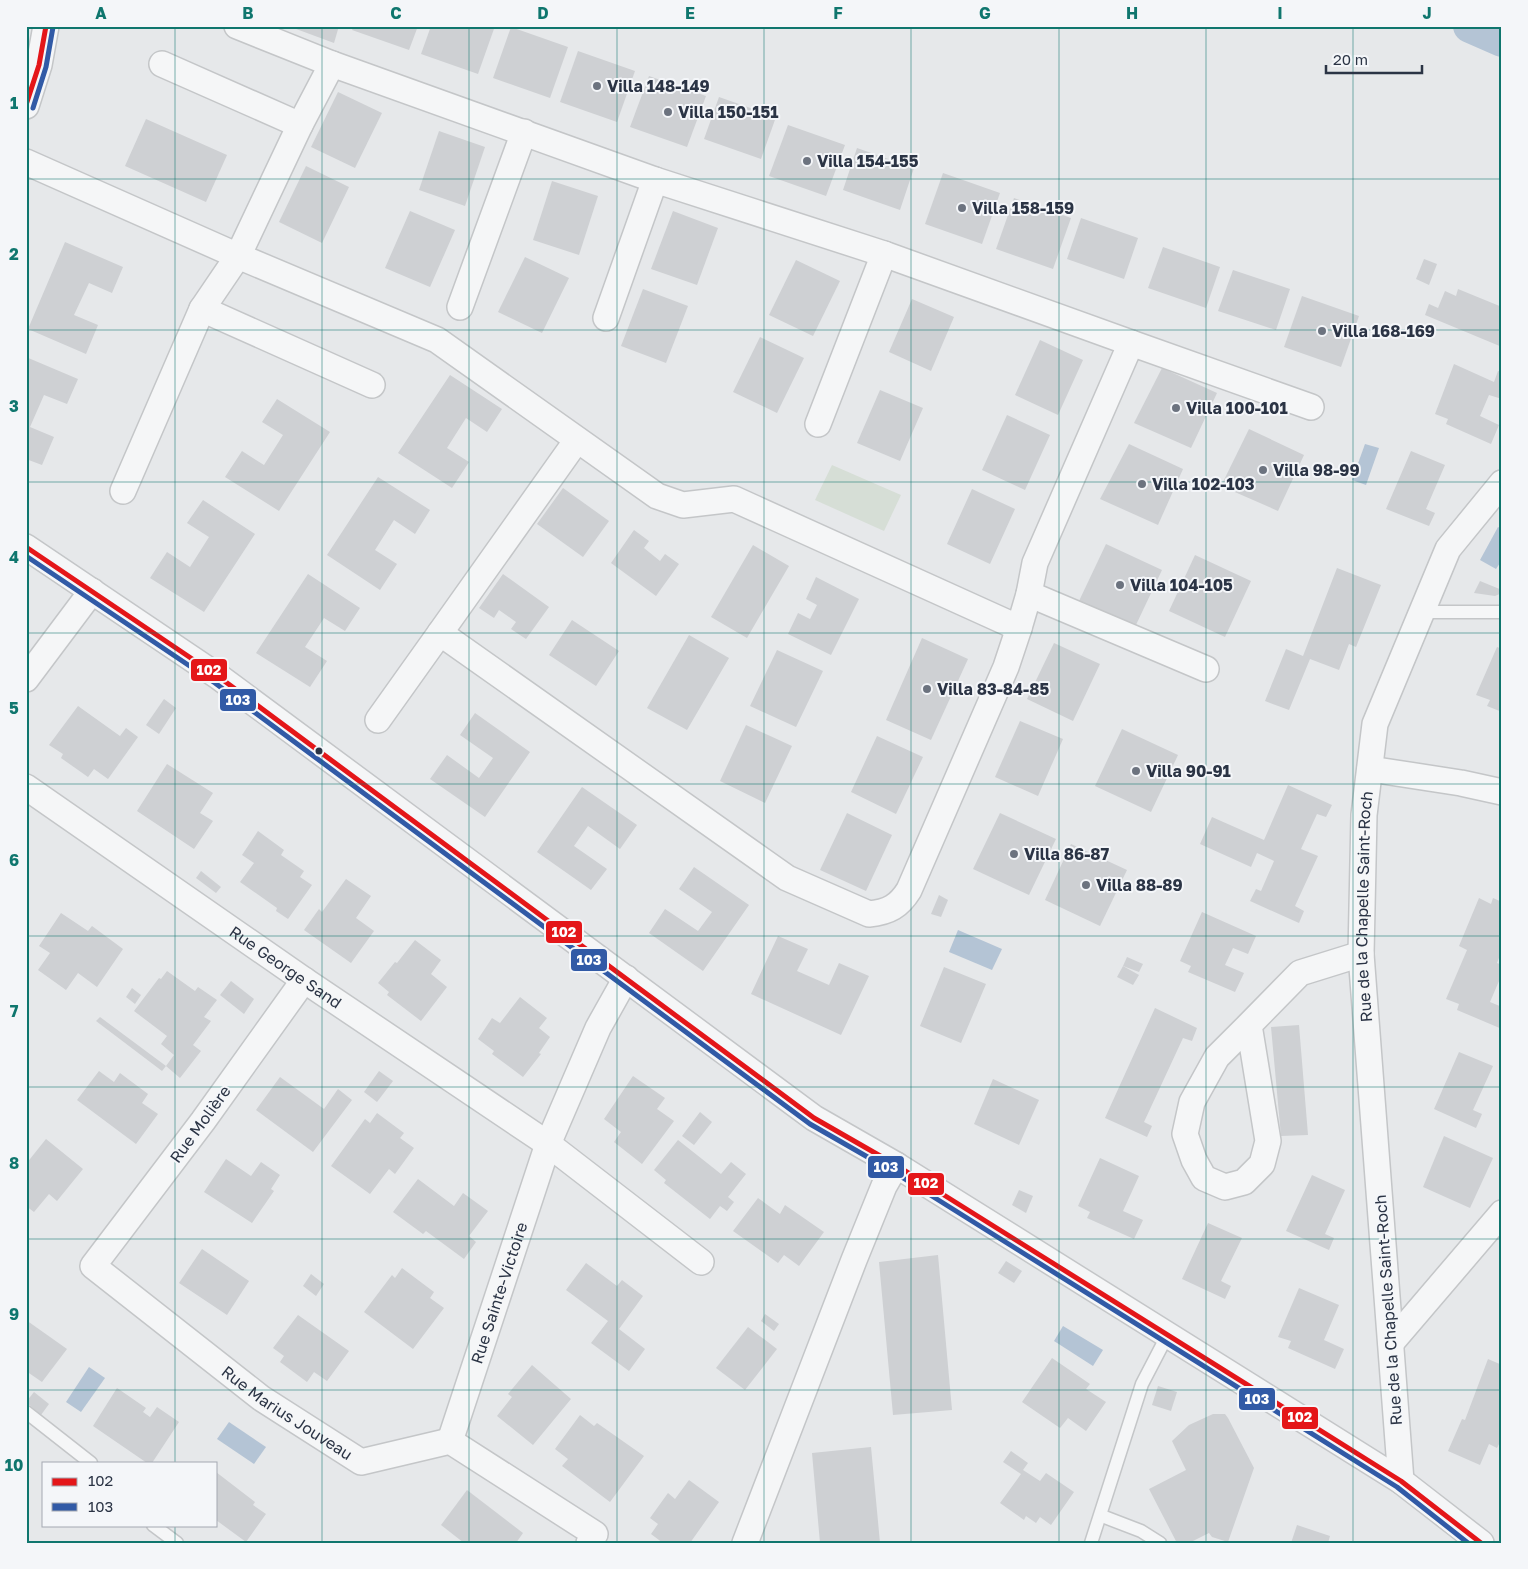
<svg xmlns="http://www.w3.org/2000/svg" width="1528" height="1569" font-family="'Golos Text',sans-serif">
<rect width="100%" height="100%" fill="#e6e8ea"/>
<!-- green -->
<polygon fill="#d6ded6" points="832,465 901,495 884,531 815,500"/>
<!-- water -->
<g fill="#b4c4d5">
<polygon points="1365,444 1379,448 1366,485 1352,480"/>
<polygon points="1498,527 1502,529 1502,560 1496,569 1480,560"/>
<polygon points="958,930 1002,949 992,970 949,952"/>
<polygon points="1063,1326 1103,1350 1093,1366 1054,1341"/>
<polygon points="89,1367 105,1378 81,1412 66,1402"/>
<polygon points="229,1422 266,1447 254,1464 217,1439"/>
</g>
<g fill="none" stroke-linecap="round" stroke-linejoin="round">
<!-- canal -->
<polyline stroke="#b4c4d5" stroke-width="34" points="1470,26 1502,40"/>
</g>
<!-- building -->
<g fill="#ced0d3">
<polygon points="288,26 339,26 334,43"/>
<polygon points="354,26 418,26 409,50 352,30"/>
<polygon points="431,26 495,26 478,74 421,54"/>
<polygon points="511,27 568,47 550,98 493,78"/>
<polygon points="578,51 635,71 617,122 560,102"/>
<polygon points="649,76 706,96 687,147 630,127"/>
<polygon points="338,92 382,113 355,168 311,147"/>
<polygon points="719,97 776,117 761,159 704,139"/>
<polygon points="146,119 227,155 206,202 125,166"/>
<polygon points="788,125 845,145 826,196 769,176"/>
<polygon points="439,131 485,147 465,206 419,190"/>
<polygon points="857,148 914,168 900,210 843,190"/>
<polygon points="306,166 349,187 322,243 279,222"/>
<polygon points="943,173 1000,193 982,244 925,224"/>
<polygon points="552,181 598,196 579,255 533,240"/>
<polygon points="1014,198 1071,218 1053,269 996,249"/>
<polygon points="410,211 455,230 430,287 385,268"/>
<polygon points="673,211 718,228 697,285 651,269"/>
<polygon points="1081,218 1138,238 1124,279 1067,259"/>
<polygon points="65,242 123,267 112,293 89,283 74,315 98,325 86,354 28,329"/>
<polygon points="1163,247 1220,267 1206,308 1148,288"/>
<polygon points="525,257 569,278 542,333 498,312"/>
<polygon points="1424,259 1437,264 1429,285 1416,279"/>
<polygon points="796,260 840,281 813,336 769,315"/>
<polygon points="1233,270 1290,289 1276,330 1218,311"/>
<polygon points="643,289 688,306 666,363 621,346"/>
<polygon points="1458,289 1502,307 1502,347 1425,315 1429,304 1438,308 1445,291 1456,296"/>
<polygon points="1302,296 1359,316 1341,367 1284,347"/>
<polygon points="912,299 954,317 931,371 889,352"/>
<polygon points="760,337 804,358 777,413 733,392"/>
<polygon points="1040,340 1083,360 1058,415 1015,395"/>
<polygon points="26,357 78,379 67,404 44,395 30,427 54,437 42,465 26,459"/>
<polygon points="1454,364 1494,382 1498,371 1502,372 1502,399 1489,395 1480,416 1499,425 1491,444 1446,424 1448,419 1435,414"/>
<polygon points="1162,368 1217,393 1191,448 1134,423"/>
<polygon points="450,375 502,409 487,432 466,418 447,448 469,462 452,488 398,453"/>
<polygon points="880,390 923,408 900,461 857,443"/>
<polygon points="277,399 330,432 279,511 225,477 242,451 264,465 283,435 262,422"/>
<polygon points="1007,415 1050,435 1025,490 982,470"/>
<polygon points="1249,429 1304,455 1278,511 1221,486"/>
<polygon points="1129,444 1183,469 1158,525 1100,499"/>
<polygon points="1411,451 1445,465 1426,509 1435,513 1429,526 1386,509"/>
<polygon points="378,477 430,510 415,534 394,520 375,550 397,564 380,590 327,555"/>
<polygon points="563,488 609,521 583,557 537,524"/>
<polygon points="972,489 1015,509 990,564 947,544"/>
<polygon points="203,500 255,534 204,612 150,578 167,552 190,567 209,537 187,523"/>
<polygon points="634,530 649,541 644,548 660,561 665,554 679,564 656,596 611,563"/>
<polygon points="1106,544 1162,570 1135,627 1079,601"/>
<polygon points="753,545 789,566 747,638 711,617"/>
<polygon points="1195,555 1251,581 1225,637 1169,611"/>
<polygon points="1337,568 1381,585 1356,647 1349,644 1339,670 1310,659 1289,710 1265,701 1286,649 1303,656"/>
<polygon points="308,574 360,608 345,631 324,618 305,647 327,661 310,687 256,653"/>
<polygon points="503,574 549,607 526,639 511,629 516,622 499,610 494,618 479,608"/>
<polygon points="816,577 859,599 831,655 788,634 798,613 810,619 817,605 806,599"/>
<polygon points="1480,581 1502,590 1502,593 1495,596 1474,593"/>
<polygon points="572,620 619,651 596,686 549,655"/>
<polygon points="689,635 729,658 687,730 647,708"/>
<polygon points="922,638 968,659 931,740 886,720"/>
<polygon points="1054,643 1100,664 1073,721 1027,699"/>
<polygon points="1497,647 1502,649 1502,712 1487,706 1490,700 1476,695"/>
<polygon points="777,650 823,671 796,727 750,706"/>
<polygon points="164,699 176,708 159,734 146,725"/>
<polygon points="78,706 120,736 126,728 138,737 108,779 94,769 88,777 61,758 63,754 49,745"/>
<polygon points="475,713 530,752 485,817 430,779 447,755 479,778 493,758 460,735"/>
<polygon points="1020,721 1063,739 1038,796 995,777"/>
<polygon points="746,725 792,746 765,803 720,781"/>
<polygon points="1122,729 1178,755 1151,812 1095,786"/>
<polygon points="877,736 923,757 896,814 851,792"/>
<polygon points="167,764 213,793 200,813 213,821 194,849 137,811"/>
<polygon points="1288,785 1332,805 1326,817 1317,814 1301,849 1318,856 1295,906 1304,911 1299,923 1250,901 1256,889 1261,891 1274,861 1257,853 1251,867 1200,844 1212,817 1264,840"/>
<polygon points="582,787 637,825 620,849 588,826 574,846 607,869 591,890 537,852"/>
<polygon points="847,813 892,835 866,891 820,870"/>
<polygon points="1000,813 1056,839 1029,895 973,869"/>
<polygon points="258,831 284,850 281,855 304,871 300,877 312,885 288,919 276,911 277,908 240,882 254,863 242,855"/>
<polygon points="1071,844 1127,870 1100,926 1045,900"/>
<polygon points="694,867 749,905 703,971 649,933 665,909 698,931 712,912 679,889"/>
<polygon points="201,871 221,887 216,893 196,878"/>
<polygon points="346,879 371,896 356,918 374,931 351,963 304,930 319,909 322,912"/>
<polygon points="939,895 948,900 941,917 931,914"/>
<polygon points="1479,898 1491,904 1493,898 1502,902 1502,950 1497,963 1502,965 1502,974 1490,1002 1502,1007 1502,1029 1457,1010 1459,1004 1446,999 1467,950 1459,946"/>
<polygon points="1202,912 1256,936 1248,954 1233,948 1225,965 1244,973 1235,992 1188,972 1191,966 1180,961"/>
<polygon points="61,913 88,931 92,926 123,949 97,987 78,973 66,990 38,970 50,953 39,946"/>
<polygon points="778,936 808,949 797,971 829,985 839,963 869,976 841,1035 751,994"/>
<polygon points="415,940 441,960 431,974 447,987 421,1021 387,995 389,992 378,983 395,962 397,963"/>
<polygon points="1127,957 1143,964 1139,972 1123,966"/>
<polygon points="1123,966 1139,975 1133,985 1117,977"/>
<polygon points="944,967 986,984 961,1043 920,1026"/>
<polygon points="167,971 195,991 198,987 217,1000 204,1017 211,1021 193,1045 201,1051 180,1078 166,1066 162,1071 96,1021 100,1017 166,1066 174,1055 161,1044 167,1036 134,1011 159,978 161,979"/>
<polygon points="231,981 254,999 244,1014 220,995"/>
<polygon points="132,988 141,995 135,1004 126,997"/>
<polygon points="520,997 547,1018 539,1028 550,1037 539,1053 541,1054 523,1077 492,1054 494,1051 478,1039 492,1018 500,1023"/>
<polygon points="1155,1008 1197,1028 1192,1041 1183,1038 1144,1122 1152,1126 1147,1137 1105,1118"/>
<polygon points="1299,1025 1308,1135 1281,1136 1271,1027"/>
<polygon points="1459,1052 1493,1066 1473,1110 1482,1114 1476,1128 1434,1109"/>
<polygon points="99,1071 114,1082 120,1073 148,1094 142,1103 158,1114 136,1144 77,1100"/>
<polygon points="379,1071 393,1081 377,1102 364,1092"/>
<polygon points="633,1076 665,1098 657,1109 674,1121 642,1164 614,1142 621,1132 604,1119"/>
<polygon points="280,1077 324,1109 338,1089 352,1100 313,1152 256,1110"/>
<polygon points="993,1079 1039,1100 1019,1145 974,1124"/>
<polygon points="700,1112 712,1122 694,1145 682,1136"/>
<polygon points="377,1113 404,1133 400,1138 414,1148 395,1174 389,1169 370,1194 331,1166 365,1119 370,1123"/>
<polygon points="1444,1136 1493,1158 1470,1208 1423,1187"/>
<polygon points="46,1139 83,1169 57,1201 49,1194 34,1212 26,1206 26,1164"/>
<polygon points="678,1140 721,1174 731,1162 746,1174 728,1197 734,1202 727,1211 720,1206 710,1219 664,1183 666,1180 654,1170"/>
<polygon points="1100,1158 1139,1176 1123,1211 1143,1220 1134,1239 1087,1218 1090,1212 1078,1206"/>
<polygon points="226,1159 251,1176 261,1162 280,1175 271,1189 274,1191 252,1223 204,1192"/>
<polygon points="1312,1175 1345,1190 1325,1234 1334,1238 1329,1250 1286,1231"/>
<polygon points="418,1179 454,1206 463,1193 488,1211 469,1236 476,1242 464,1259 426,1231 423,1234 393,1212"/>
<polygon points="1019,1190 1033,1196 1026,1213 1012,1205"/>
<polygon points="758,1198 780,1214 785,1205 824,1232 799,1266 784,1255 778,1263 733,1231"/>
<polygon points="1208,1223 1242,1238 1221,1281 1231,1286 1225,1299 1182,1279"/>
<polygon points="202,1249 249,1281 227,1315 179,1283"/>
<polygon points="938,1255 952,1410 893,1415 879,1262"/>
<polygon points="1006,1261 1022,1271 1014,1283 998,1273"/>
<polygon points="586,1263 617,1286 622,1280 643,1296 619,1329 645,1349 629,1371 591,1343 608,1321 566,1290"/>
<polygon points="402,1268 434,1292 430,1298 444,1308 413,1349 364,1312 392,1275 395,1278"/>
<polygon points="311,1274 324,1284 316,1296 303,1286"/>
<polygon points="1299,1288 1339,1305 1324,1340 1344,1349 1335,1369 1288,1348 1291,1341 1278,1337"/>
<polygon points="765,1314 779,1324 774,1331 761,1321"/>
<polygon points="298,1315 349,1351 327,1381 314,1372 307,1382 280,1362 284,1356 273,1348"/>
<polygon points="26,1320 67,1349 42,1382 26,1371"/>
<polygon points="748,1327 777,1349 745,1390 716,1368"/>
<polygon points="1052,1358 1090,1384 1086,1389 1106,1402 1086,1431 1068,1418 1060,1428 1022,1402"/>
<polygon points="1488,1359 1502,1365 1502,1438 1497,1448 1489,1444 1480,1465 1448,1451 1462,1419 1465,1420"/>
<polygon points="532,1365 571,1399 533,1445 497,1416 512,1397 508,1394"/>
<polygon points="1158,1386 1177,1392 1171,1411 1152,1405"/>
<polygon points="117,1388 146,1408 143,1412 150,1417 157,1407 179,1422 152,1463 147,1463 93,1426"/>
<polygon points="34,1392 49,1404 41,1415 26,1402"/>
<polygon points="1213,1414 1225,1414 1228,1418 1254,1468 1228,1542 1212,1537 1209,1533 1189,1543 1177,1543 1149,1489 1186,1470 1172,1441 1189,1425"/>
<polygon points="580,1415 594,1426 597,1423 644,1456 610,1502 562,1466 568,1459 555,1449"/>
<polygon points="871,1447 880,1543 820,1543 812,1453"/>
<polygon points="1011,1451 1028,1463 1023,1470 1040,1481 1046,1473 1074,1492 1051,1525 1040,1517 1036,1523 1026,1516 1024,1520 1000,1503 1021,1474 1003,1462"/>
<polygon points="216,1472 255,1502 253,1505 266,1514 246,1542 216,1520"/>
<polygon points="689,1480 719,1502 690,1543 663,1543 651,1534 658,1524 650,1518 668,1493 675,1499"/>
<polygon points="467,1490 523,1533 516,1543 464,1543 441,1525"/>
<polygon points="1297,1525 1330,1536 1328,1543 1291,1543"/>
</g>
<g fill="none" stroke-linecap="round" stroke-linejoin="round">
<defs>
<g id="lane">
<polyline points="1422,612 1502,612"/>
<polyline points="26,1412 91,1463"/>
<polyline points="1102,1516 1141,1531 1160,1543"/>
<polyline points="153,1525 177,1543"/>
<polyline points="1091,1543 1142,1384 1168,1334"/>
</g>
<g id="street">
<polyline points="237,26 332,64 655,180 884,254 1131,343"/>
<polyline points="162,64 300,125"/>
<polyline points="26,106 39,65 46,26"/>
<polyline points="26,162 238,256 437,340 657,496 683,505 734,499 1019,628 1029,594 1035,563 1131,343 1311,407"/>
<polyline points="460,307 524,132"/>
<polyline points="202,309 372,385"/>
<polyline points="606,318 655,180"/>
<polyline points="818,424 884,254"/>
<polyline points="123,491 202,309 238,256 300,125 332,64"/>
<polyline points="26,547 219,677 814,1118 896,1165 1401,1481 1481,1543"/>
<polyline points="1029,594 1206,669"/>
<polyline points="440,633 577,440"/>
<polyline points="26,679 92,591"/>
<path d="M378 720 440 633 787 878 869 914C889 912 899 906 909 890L1006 667 1019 628"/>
<polyline points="1370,769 1461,783 1502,792"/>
<path id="s1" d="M26 787 304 980 548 1144 701 1262"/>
<path id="s2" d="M304 980 203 1121 93 1266 261 1398 361 1462 450 1441 595 1534 589 1543"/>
<polyline points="1249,1025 1268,1141 1262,1164 1244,1182 1225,1187 1204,1178 1194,1160 1185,1134 1192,1102 1217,1057 1249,1025 1300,973 1361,954"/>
<polyline points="1391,1343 1502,1213"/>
<path id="s3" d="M450 1441 548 1144 598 1028 626 978"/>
<path id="s4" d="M1401 1481 1361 954 1364 815 1375 724 1448 549 1502 483"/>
<polyline points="745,1543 854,1260 884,1186 896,1165"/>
</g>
</defs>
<!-- lane casing -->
<use href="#lane" stroke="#c4c6c8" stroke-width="15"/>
<!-- street casing -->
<use href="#street" stroke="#c4c6c8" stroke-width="28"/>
<!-- lane -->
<use href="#lane" stroke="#f5f6f7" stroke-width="12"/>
<!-- street -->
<use href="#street" stroke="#f5f6f7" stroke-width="25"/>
<defs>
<g id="bus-1">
<polyline points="26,105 39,65 46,26"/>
<polyline points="26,547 219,677 814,1118 896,1165 1401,1481 1481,1543"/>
</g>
<g id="bus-2">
<polyline points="33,108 46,67 53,27"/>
<polyline points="26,556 215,683 810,1124 892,1171 1397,1487 1468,1543"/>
</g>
</defs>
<!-- bus-1 casing -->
<use href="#bus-1" stroke="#f4f6f9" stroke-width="9"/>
<!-- bus-2 casing -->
<use href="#bus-2" stroke="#f4f6f9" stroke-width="9"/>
<!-- bus-1 -->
<use href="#bus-1" stroke="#e41619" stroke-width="5"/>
<!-- bus-2 -->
<use href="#bus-2" stroke="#315aa6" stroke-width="5"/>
</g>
<!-- grid -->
<path fill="none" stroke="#0f766e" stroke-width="1" stroke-opacity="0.55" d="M175 26V1463M322 26V1543M469 26V1543M617 26V1543M764 26V1543M911 26V1543M1059 26V1543M1206 26V1543M1353 26V1543M26 179H1502M26 330H1502M26 482H1502M26 633H1502M26 784H1502M26 936H1502M26 1087H1502M26 1239H1502M26 1390H1502M175 1525V1543"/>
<!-- markers -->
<g fill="#6c737f" stroke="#f4f6f9" stroke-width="2">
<circle cx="597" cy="86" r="5"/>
<circle cx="668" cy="112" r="5"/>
<circle cx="807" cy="161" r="5"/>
<circle cx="962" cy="208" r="5"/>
<circle cx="1322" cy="331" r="5"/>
<circle cx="1176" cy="408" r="5"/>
<circle cx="1263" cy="470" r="5"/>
<circle cx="1142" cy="484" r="5"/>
<circle cx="1120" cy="585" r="5"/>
<circle cx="927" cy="689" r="5"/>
<circle cx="1136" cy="771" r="5"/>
<circle cx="1014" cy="854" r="5"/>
<circle cx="1086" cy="885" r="5"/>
</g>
<circle fill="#2b3445" stroke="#f4f6f9" stroke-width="2" cx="319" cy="751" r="4.5"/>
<g text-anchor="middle" stroke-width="4" stroke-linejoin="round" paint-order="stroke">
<!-- poi labels -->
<g font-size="16" font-weight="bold" fill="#2b3445" stroke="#f4f6f9" text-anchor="start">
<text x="607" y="92">Villa 148-149</text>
<text x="678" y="118">Villa 150-151</text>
<text x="817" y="167">Villa 154-155</text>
<text x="972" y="214">Villa 158-159</text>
<text x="1332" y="337">Villa 168-169</text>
<text x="1186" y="414">Villa 100-101</text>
<text x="1273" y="476">Villa 98-99</text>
<text x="1152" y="490">Villa 102-103</text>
<text x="1130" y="591">Villa 104-105</text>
<text x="937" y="695">Villa 83-84-85</text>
<text x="1146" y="777">Villa 90-91</text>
<text x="1024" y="860">Villa 86-87</text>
<text x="1096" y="891">Villa 88-89</text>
</g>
<!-- street labels -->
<g font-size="16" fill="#2b3445" stroke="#f4f6f9">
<text dy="6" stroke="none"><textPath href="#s4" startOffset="576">Rue de la Chapelle Saint-Roch</textPath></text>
<text dy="6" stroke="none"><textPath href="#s1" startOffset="316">Rue George Sand</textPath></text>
<text transform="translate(200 1124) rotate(-54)" y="6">Rue Molière</text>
<text dy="6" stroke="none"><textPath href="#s3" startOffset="156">Rue Sainte-Victoire</textPath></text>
<text transform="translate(1388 1310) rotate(-94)" y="6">Rue de la Chapelle Saint-Roch</text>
<text dy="6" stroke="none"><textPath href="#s2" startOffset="599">Rue Marius Jouveau</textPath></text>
</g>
</g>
<g stroke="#f4f6f9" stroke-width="2">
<rect x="190" y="658" width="38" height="24" rx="5" fill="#e41619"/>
<rect x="219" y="688" width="38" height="24" rx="5" fill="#315aa6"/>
<rect x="545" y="920" width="38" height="24" rx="5" fill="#e41619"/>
<rect x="570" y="948" width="38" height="24" rx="5" fill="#315aa6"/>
<rect x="867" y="1155" width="38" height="24" rx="5" fill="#315aa6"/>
<rect x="907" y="1172" width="38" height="24" rx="5" fill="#e41619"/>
<rect x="1238" y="1387" width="38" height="24" rx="5" fill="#315aa6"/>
<rect x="1281" y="1406" width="38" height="24" rx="5" fill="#e41619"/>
</g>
<g font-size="14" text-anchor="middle" font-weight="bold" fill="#fff">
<text x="209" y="675">102</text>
<text x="238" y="705">103</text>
<text x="564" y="937">102</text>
<text x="589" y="965">103</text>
<text x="886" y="1172">103</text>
<text x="926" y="1188">102</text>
<text x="1257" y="1404">103</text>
<text x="1300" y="1422">102</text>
</g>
<!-- border -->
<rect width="1528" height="1569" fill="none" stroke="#f4f6f9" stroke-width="55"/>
<!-- legend -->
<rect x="42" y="1462" width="175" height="65" fill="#f4f6f9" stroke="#a4a8b1"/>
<rect x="52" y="1478" width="25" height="8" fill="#e41619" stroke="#a4a8b1"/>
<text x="88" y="1486" font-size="15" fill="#2b3445">102</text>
<rect x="52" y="1503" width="25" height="8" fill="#315aa6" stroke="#a4a8b1"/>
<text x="88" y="1512" font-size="15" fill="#2b3445">103</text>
<!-- scale -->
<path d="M1326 65v8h96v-8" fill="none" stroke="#2b3445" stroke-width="2.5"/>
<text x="1333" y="65" font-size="15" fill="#2b3445" stroke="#f4f6f9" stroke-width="4" paint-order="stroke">20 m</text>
<rect x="28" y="28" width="1472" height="1514" fill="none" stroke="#0f766e" stroke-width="2"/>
<g font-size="16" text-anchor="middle" font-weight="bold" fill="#0f766e">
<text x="101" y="19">A</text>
<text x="248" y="19">B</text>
<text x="396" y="19">C</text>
<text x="543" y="19">D</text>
<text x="690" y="19">E</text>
<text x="838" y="19">F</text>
<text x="985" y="19">G</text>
<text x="1132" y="19">H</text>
<text x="1280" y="19">I</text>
<text x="1427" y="19">J</text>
<text x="14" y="109">1</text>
<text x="14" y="260">2</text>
<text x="14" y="412">3</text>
<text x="14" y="563">4</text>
<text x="14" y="714">5</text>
<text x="14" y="866">6</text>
<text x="14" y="1017">7</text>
<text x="14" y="1169">8</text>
<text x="14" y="1320">9</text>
<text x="14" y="1471">10</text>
</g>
</svg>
